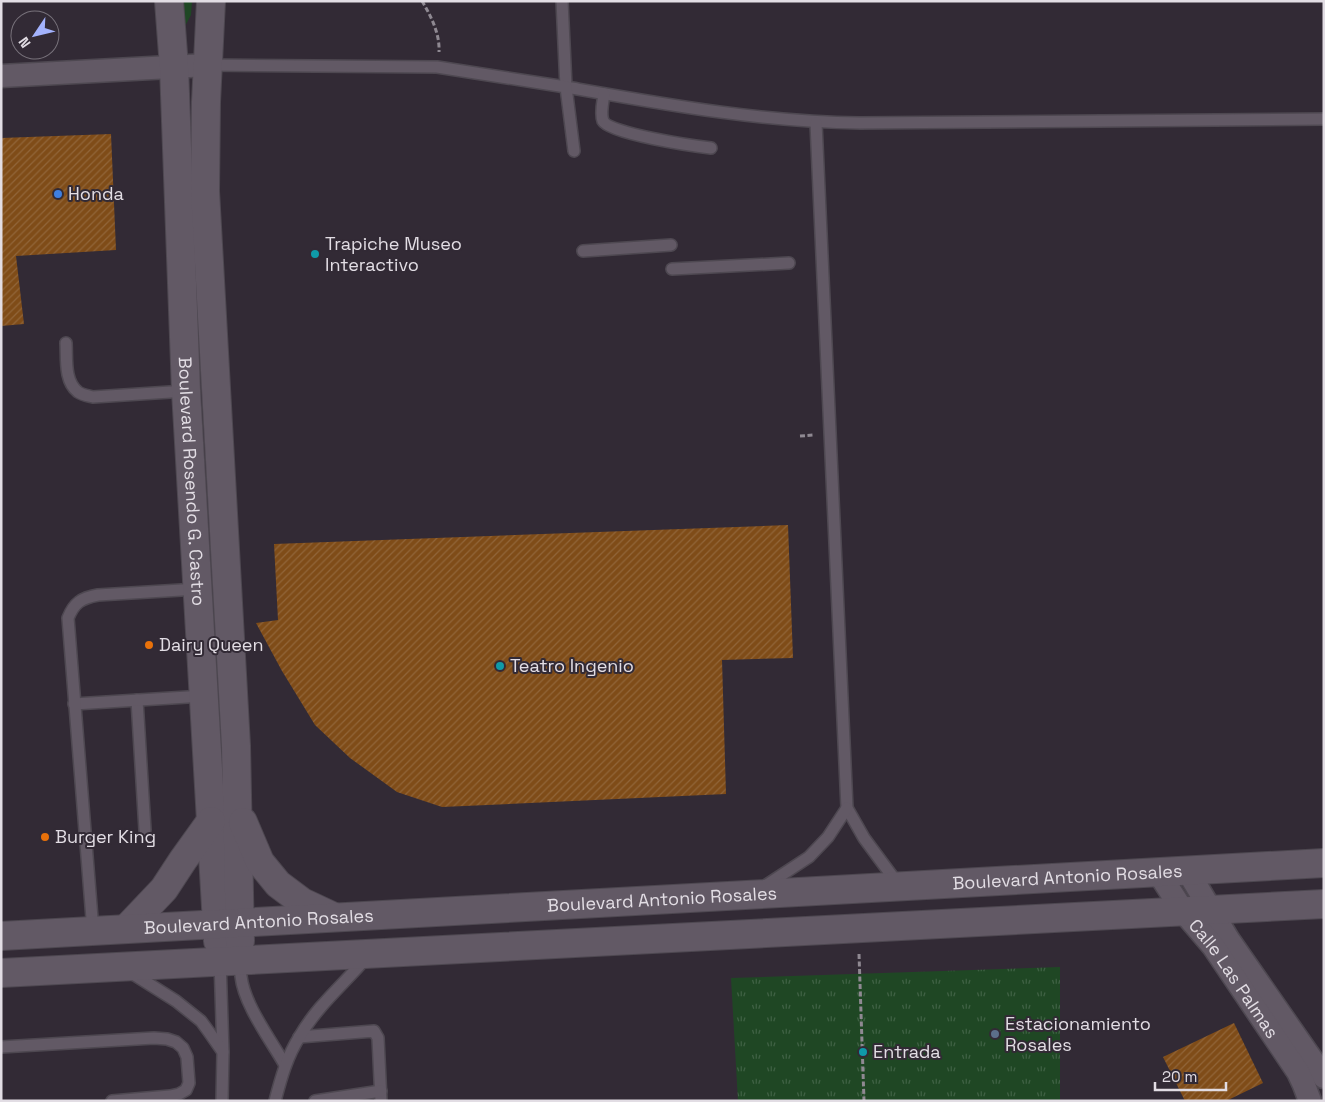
<svg xmlns="http://www.w3.org/2000/svg" width="1325" height="1102" font-family="'Space Grotesk',sans-serif">
<defs>
<pattern id="park-tufts" width="24" height="20" patternUnits="userSpaceOnUse" patternTransform="scale(1.25)"><rect width="24" height="20" fill="#1f4724"/><path d="M3 7l-1-3M5 7V3M7 7l1-3M15 17l-1-3M17 17v-4M19 17l1-3" fill="none" stroke="#3f6144"/></pattern>
<pattern id="building-hatch" width="6" height="6" patternUnits="userSpaceOnUse" patternTransform="scale(1.25)"><rect width="6" height="6" fill="#7f4c18"/><path d="M-1 1l2-2M0 6l6-6M5 7l2-2" fill="none" stroke="#916539"/></pattern>
</defs>
<rect width="100%" height="100%" fill="#322a35"/>
<!-- green -->
<polygon fill="#1f4724" points="171,1 192,1 191,15 184,28"/>
<!-- park -->
<polygon fill="url(#park-tufts)" points="1060,967 1060,1101 738,1101 731,978"/>
<!-- building -->
<g fill="url(#building-hatch)">
<polygon points="111,134 116,250 16,256 24,324 1,326 1,138"/>
<polygon points="788,525 793,658 722,660 726,794 442,807 397,792 350,758 315,725 282,671 256,623 278,620 274,544"/>
<polygon points="1234,1023 1263,1083 1226,1101 1185,1101 1163,1057"/>
</g>
<g fill="none" stroke-linecap="round" stroke-linejoin="round">
<defs>
<g id="service">
<path d="M562 1 566 87C663 104 761 122 860 123L1324 119"/>
<polyline points="208,65 437,67 566,87 574,151"/>
<path d="M604 94C603 101 600 114 603 121 610 134 694 146 711 148"/>
<polyline points="816,123 847,808 864,838 898,884"/>
<polyline points="583,251 671,245"/>
<polyline points="672,269 789,263"/>
<path d="M66 343C67 359 64 381 78 392 82 395 89 396 93 397L186 391"/>
<polyline points="137,700 145,830"/>
<polyline points="74,704 204,696"/>
<polyline points="762,888 809,857 828,837 847,808"/>
<path d="M93 931 68 618C74 603 81 598 98 595L198 589"/>
<path d="M241 960C241 966 240 971 241 976 244 1005 271 1040 285 1065"/>
<polyline points="220,961 223,1052"/>
<polyline points="130,972 176,1001 201,1021 209,1032 223,1052 222,1101"/>
<polyline points="299,1037 374,1031 378,1038 381,1101"/>
<polyline points="1,1047 154,1038 167,1039 176,1042 183,1048 187,1057 189,1083 186,1090 179,1094 170,1096 112,1101"/>
<path d="M275 1101C281 1078 287 1056 300 1036 317 1006 344 984 367 957"/>
<polyline points="315,1101 381,1091"/>
</g>
<g id="minor">
<polyline points="1,76 208,65"/>
<polyline points="1187,870 1228,939 1324,1077"/>
<path id="s1" d="M1158 872 1183 911 1213 946 1298 1072 1304 1085 1310 1101"/>
</g>
<g id="secondary">
<path id="s2" d="M169 1 174 67 186 391 218 941"/>
<polyline points="211,1 206,102 205,191 236,746 240,941"/>
<polyline points="243,822 260,862 278,884 302,902 334,917"/>
<polyline points="127,928 164,889 183,860 211,821"/>
<path id="s3" d="M1 936 1324 863"/>
<polyline points="1,973 1324,904"/>
</g>
</defs>
<!-- service casing -->
<use href="#service" stroke="#4e4851" stroke-width="14"/>
<!-- minor casing -->
<use href="#minor" stroke="#4e4851" stroke-width="25"/>
<!-- secondary casing -->
<use href="#secondary" stroke="#4e4851" stroke-width="30"/>
<!-- path -->
<g stroke="#8f8992" stroke-width="3" stroke-dasharray="5 2.5" stroke-linecap="butt">
<path d="M422 1C431 16 440 34 439 52"/>
<polyline points="800,436 814,435"/>
<polyline points="859,954 864,1101"/>
</g>
<!-- service -->
<use href="#service" stroke="#625965" stroke-width="11"/>
<!-- minor -->
<use href="#minor" stroke="#625965" stroke-width="22"/>
<!-- secondary -->
<use href="#secondary" stroke="#625965" stroke-width="28"/>
</g>
<!-- markers -->
<circle fill="#3f7fe0" stroke="#322a35" stroke-width="2" cx="58" cy="194" r="5"/>
<g fill="#0f9aa8" stroke="#322a35" stroke-width="2">
<circle cx="315" cy="254" r="5"/>
<circle cx="500" cy="666" r="5"/>
<circle cx="863" cy="1052" r="5"/>
</g>
<g fill="#e8710a" stroke="#322a35" stroke-width="2">
<circle cx="149" cy="645" r="5"/>
<circle cx="45" cy="837" r="5"/>
</g>
<circle fill="#5c6f8a" stroke="#322a35" stroke-width="2" cx="995" cy="1034" r="5"/>
<g text-anchor="middle" stroke-width="4" stroke-linejoin="round" paint-order="stroke">
<!-- poi labels -->
<g font-size="18" fill="#e2dde4" stroke="#322a35" text-anchor="start">
<text x="68" y="200">Honda</text>
<text x="325" y="250">Trapiche Museo<tspan x="325" dy="21">Interactivo</tspan></text>
<text x="159" y="651">Dairy Queen</text>
<text x="510" y="672">Teatro Ingenio</text>
<text x="55" y="843">Burger King</text>
<text x="1005" y="1030">Estacionamiento<tspan x="1005" dy="21">Rosales</tspan></text>
<text x="873" y="1058">Entrada</text>
</g>
<!-- street labels -->
<g font-size="18" fill="#e2dde4" stroke="#322a35">
<text dy="6" stroke="none"><textPath href="#s2" startOffset="481">Boulevard Rosendo G. Castro</textPath></text>
<text dy="6" stroke="none"><textPath href="#s3" startOffset="1068">Boulevard Antonio Rosales</textPath></text>
<text dy="6" stroke="none"><textPath href="#s3" startOffset="662">Boulevard Antonio Rosales</textPath></text>
<text dy="6" stroke="none"><textPath href="#s3" startOffset="258">Boulevard Antonio Rosales</textPath></text>
<text dy="6" stroke="none"><textPath href="#s1" startOffset="131">Calle Las Palmas</textPath></text>
</g>
</g>
<!-- border -->
<rect width="1325" height="1102" fill="none" stroke="#e2dde4" stroke-width="5"/>
<!-- north arrow -->
<g transform="translate(35 35) rotate(235)"><circle r="24" fill="#322a35" stroke="#78727b"/>
<path d="M0-4L9 19L0 12L-9 19Z" fill="#a3b2fd"/>
<text y="-8" font-size="14" font-weight="bold" text-anchor="middle" fill="#e2dde4">N</text>
</g>
<!-- scale -->
<path d="M1155 1082v8h71v-8" fill="none" stroke="#e2dde4" stroke-width="2.5"/>
<text x="1162" y="1082" font-size="15" fill="#e2dde4" stroke="#322a35" stroke-width="4" paint-order="stroke">20 m</text>
</svg>
